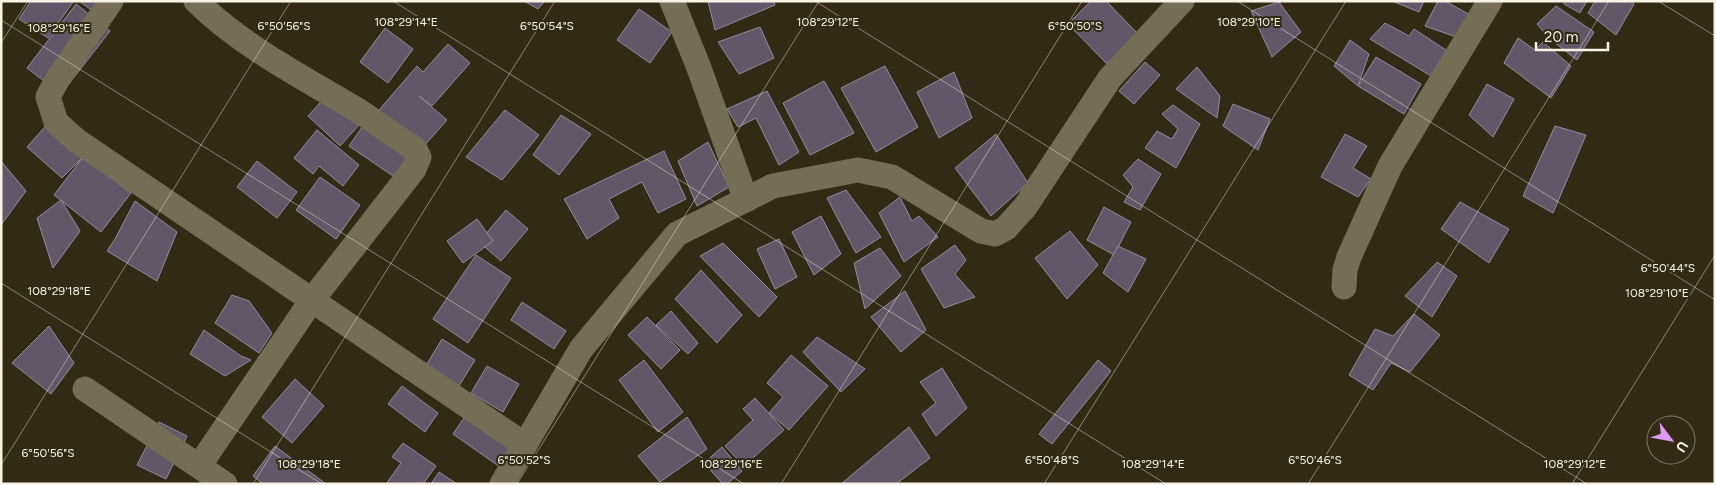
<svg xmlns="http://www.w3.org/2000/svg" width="1716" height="485" font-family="Figtree,sans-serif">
<rect width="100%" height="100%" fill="#332915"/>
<!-- building -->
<g fill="#645669" stroke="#99899f">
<polygon points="31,1 72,1 73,2 48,38 19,19"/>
<polygon points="79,1 100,1 93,11"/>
<polygon points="524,1 545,1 538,9"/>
<polygon points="708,1 774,1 775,5 715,30"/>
<polygon points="1091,1 1106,1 1138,34 1107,64 1068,24"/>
<polygon points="1392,1 1424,1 1419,12"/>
<polygon points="1438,1 1445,1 1472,16 1459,38 1425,26"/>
<polygon points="1564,1 1587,1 1580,13 1564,4"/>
<polygon points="1595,1 1630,1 1634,4 1616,35 1588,13"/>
<polygon points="1279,2 1301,32 1272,57 1251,11"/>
<polygon points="76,4 110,31 61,94 27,68"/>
<polygon points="1556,6 1594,32 1577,60 1550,39 1537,24"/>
<polygon points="639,9 672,32 650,63 617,40"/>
<polygon points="1385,23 1409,36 1414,29 1449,52 1436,79 1370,39"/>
<polygon points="760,27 774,58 739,74 718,42"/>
<polygon points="385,28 413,49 388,83 360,62"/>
<polygon points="1518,38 1535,50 1543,42 1571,66 1551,98 1504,63"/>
<polygon points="1350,40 1369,54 1358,86 1334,66"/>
<polygon points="448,44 470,63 432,106 419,96 447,120 423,147 374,116 417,66 423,72"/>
<polygon points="1376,57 1421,84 1404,114 1358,86"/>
<polygon points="1145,62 1160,75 1134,104 1119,91"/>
<polygon points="885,66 918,127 876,152 841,88"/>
<polygon points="1197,67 1220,96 1217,118 1176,89"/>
<polygon points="954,72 972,118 939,138 917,92"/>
<polygon points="824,81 854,133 810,155 783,103"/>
<polygon points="1487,84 1514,99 1493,137 1469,115"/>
<polygon points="767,91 799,152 779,165 756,118 738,127 727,109"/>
<polygon points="327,95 360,124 340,146 308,116"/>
<polygon points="1233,104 1270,119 1258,150 1223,126"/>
<polygon points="1173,105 1200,124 1176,168 1145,148 1157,131 1172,139 1178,129 1162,114"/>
<polygon points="505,110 539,135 502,180 466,157"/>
<polygon points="561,115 591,134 559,175 533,155"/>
<polygon points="51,120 83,157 62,178 27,147"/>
<polygon points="367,120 414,152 396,178 349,146"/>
<polygon points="1555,126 1586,135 1553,213 1523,196"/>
<polygon points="317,130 359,165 343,186 319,166 313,174 294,158"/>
<polygon points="996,134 1028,183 991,216 955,168"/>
<polygon points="1345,134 1367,146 1353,168 1371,179 1358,197 1321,177"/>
<polygon points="708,142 729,187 697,206 678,161"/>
<polygon points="664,151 686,199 658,213 642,182 609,199 619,218 587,239 564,199"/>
<polygon points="83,157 131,193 101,232 54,195"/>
<polygon points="1138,159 1161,174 1140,210 1124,202 1133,187 1123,175"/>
<polygon points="1,161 26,191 1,225"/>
<polygon points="257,161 297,192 277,218 237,187"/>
<polygon points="320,177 360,205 336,239 296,210"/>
<polygon points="846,190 881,237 856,253 827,198"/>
<polygon points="900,197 912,221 919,216 938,237 904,262 879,213"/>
<polygon points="61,200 80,231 53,268 37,218"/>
<polygon points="135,201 177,232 157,281 107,251 115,239"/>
<polygon points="1460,202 1509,229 1489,263 1441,229"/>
<polygon points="1104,207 1131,222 1114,255 1087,240"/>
<polygon points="506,210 528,229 501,261 479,242"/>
<polygon points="821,216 841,254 814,275 792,232"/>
<polygon points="477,219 493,241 463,263 447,241"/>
<polygon points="1070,231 1098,265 1067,299 1035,258"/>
<polygon points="779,239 797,277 775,289 757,249"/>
<polygon points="723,243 777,297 759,317 700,256"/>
<polygon points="955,245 966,260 955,274 975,297 944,308 921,269"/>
<polygon points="1118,246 1146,259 1128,292 1103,273"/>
<polygon points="880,248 901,276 865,309 854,263"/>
<polygon points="476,255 511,278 468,343 433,319"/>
<polygon points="1437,262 1457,276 1432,317 1405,296"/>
<polygon points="701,270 742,315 717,343 675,299"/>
<polygon points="905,291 926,330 901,352 871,317"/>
<polygon points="232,295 249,301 272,333 259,353 215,323"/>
<polygon points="522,302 566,331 554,349 511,320"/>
<polygon points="671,311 698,343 688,354 656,325"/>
<polygon points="1414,314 1440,335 1410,372 1391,363 1373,390 1349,375 1375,329 1393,336"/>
<polygon points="647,317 680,350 661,369 628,335"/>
<polygon points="49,326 74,363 51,394 12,363"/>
<polygon points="204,330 241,356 251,360 225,376 190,354"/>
<polygon points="817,337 865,369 841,392 803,352"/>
<polygon points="442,339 475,360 457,389 424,369"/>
<polygon points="791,355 828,386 789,430 769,413 783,397 767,383"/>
<polygon points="644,360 683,412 658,432 619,380"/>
<polygon points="1098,360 1111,371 1052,444 1039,434"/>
<polygon points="487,366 519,384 503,412 471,393"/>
<polygon points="942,368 967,408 936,436 922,414 936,403 920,382"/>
<polygon points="295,379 324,406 292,443 262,417"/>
<polygon points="402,386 438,413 425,432 388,404"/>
<polygon points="755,398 784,430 744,466 725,446 753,420 743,409"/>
<polygon points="468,412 515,445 500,467 453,434"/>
<polygon points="687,417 707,449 660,482 638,456"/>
<polygon points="159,422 187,436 166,479 137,465"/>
<polygon points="909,427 930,458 896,484 841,484"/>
<polygon points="403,443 436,466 423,484 386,484 401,463 392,457"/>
<polygon points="275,446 326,484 263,484 253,476"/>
<polygon points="722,447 742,471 727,484 723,484 704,463"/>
<polygon points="439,472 457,484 431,484"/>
</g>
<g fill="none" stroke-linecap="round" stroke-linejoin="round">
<!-- street -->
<g stroke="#776c55" stroke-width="25">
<polyline points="111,1 56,82 48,97 56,122 76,140 525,445"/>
<path d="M196 1C242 46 299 75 354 108 375 121 394 136 415 149L419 157 414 169 312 300 199 466"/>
<polyline points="672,1 699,68 746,200"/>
<polyline points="1344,287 1345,270 1349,257 1390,166 1490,1"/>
<polyline points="85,389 225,484"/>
<polyline points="502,484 581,349 677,234 773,186 858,170 892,177 981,231 995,234 1006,228 1025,207 1110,78 1182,1"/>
</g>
</g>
<!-- ticks -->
<path fill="none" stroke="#f9f3e6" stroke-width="1" stroke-opacity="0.45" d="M393 1 1166 484M815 1 1587 484M1237 1 1715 300M1658 1 1715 36M1 20 744 484M1 43 28 1M1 283 322 484M1 465 291 1M253 484 555 1M517 484 819 1M781 484 1082 1M1044 484 1346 1M1308 484 1609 1M1572 484 1715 255"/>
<g font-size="12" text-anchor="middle" fill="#f9f3e6" stroke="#332915" stroke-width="4" stroke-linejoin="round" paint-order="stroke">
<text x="406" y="26">108°29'14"E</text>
<text x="828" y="26">108°29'12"E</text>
<text x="1249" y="26">108°29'10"E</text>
<text x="284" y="30">6°50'56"S</text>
<text x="547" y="30">6°50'54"S</text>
<text x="1075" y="30">6°50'50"S</text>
<text x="59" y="32">108°29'16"E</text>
<text x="1668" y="272">6°50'44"S</text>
<text x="59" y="295">108°29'18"E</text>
<text x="1657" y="297">108°29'10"E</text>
<text x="48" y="457">6°50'56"S</text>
<text x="524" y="464">6°50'52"S</text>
<text x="1052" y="464">6°50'48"S</text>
<text x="1315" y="464">6°50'46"S</text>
<text x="309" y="468">108°29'18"E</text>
<text x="731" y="468">108°29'16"E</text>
<text x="1153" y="468">108°29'14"E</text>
<text x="1575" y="468">108°29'12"E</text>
</g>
<!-- border -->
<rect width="1716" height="485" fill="none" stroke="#f9f3e6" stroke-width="5"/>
<!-- north arrow -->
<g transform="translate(1671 440) rotate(122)"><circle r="24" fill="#332915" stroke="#827a69"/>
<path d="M0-4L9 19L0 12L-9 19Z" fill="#dd99f3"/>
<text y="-8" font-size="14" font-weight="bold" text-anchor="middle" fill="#f9f3e6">U</text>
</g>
<!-- scale -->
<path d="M1536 42v8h72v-8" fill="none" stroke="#f9f3e6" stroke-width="2.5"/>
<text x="1544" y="42" font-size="15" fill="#f9f3e6" stroke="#332915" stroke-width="4" paint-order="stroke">20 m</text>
</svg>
